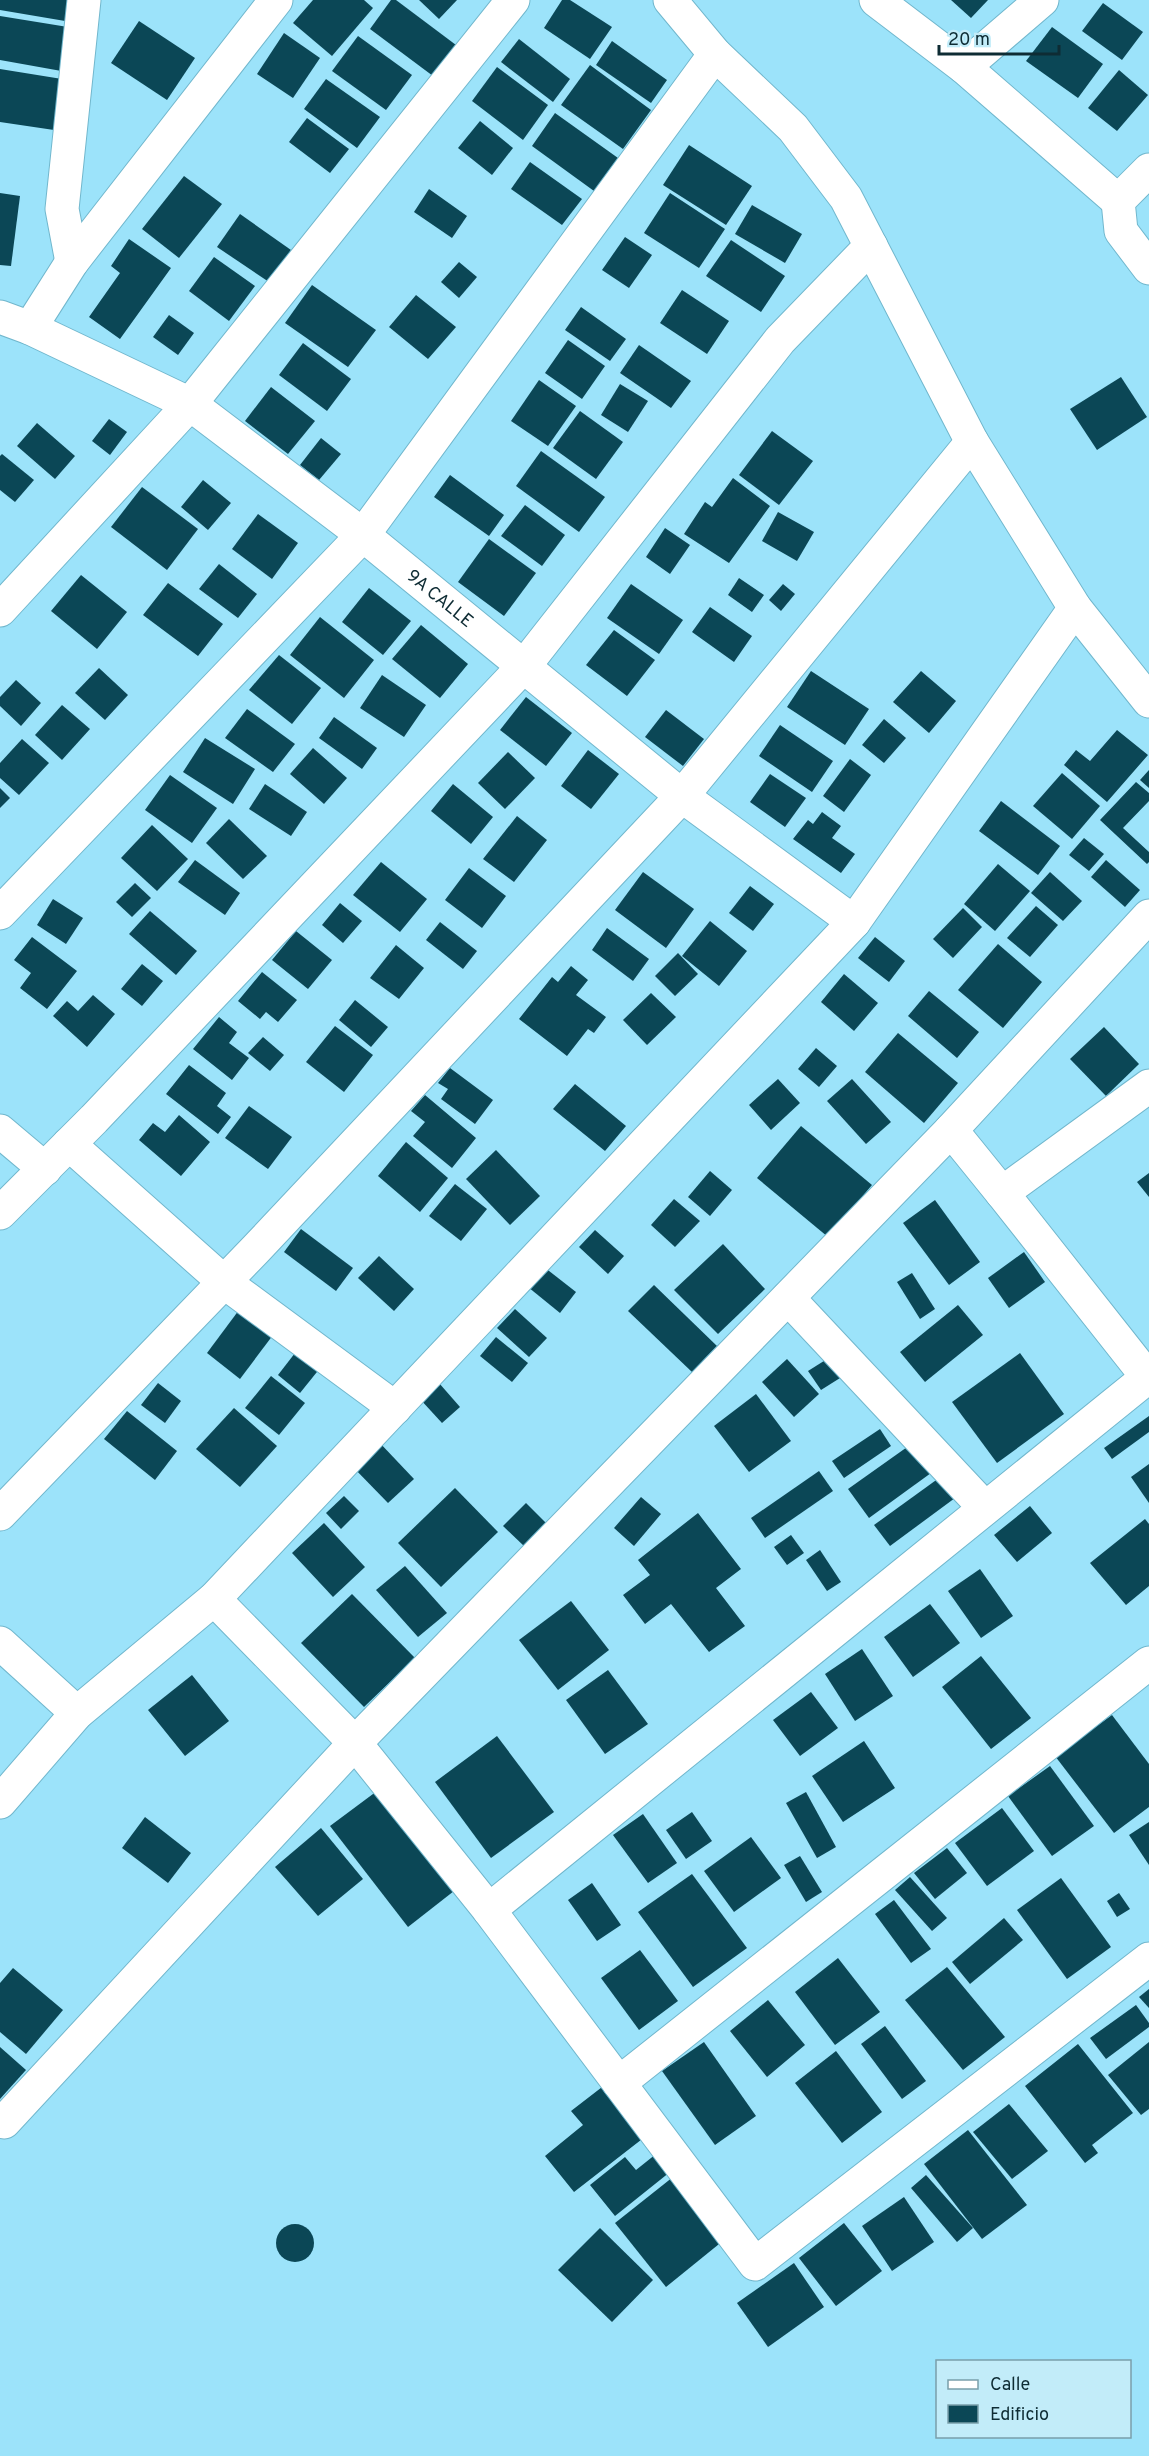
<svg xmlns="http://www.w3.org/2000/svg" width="1149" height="2456" font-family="Overpass,sans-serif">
<rect width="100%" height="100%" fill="#9ce3fa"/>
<!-- building -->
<g fill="#0b4756">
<polygon points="0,0 75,0 71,22 0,10"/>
<polygon points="313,0 364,0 373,8 332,56 293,23"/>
<polygon points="391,0 396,0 456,45 433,76 370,29"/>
<polygon points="419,0 457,0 439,19"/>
<polygon points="562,0 570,0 612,27 590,59 544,28"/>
<polygon points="951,0 988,0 971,18"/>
<polygon points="1103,3 1143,32 1122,60 1082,31"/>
<polygon points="0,16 74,28 67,72 0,60"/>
<polygon points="139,21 195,58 167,100 111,63"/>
<polygon points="1052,27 1103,64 1078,98 1026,61"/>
<polygon points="284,33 320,58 293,98 257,74"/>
<polygon points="358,36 412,75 386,110 332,71"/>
<polygon points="519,39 570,79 553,102 501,62"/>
<polygon points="612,41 667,80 651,103 596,65"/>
<polygon points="590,65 651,110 623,149 561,105"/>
<polygon points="497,67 548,105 523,140 472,101"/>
<polygon points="0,69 62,79 54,130 0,122"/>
<polygon points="1119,70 1148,95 1117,131 1088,108"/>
<polygon points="326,79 380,117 357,148 304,109"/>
<polygon points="555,113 618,158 594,191 532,146"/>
<polygon points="307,118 349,149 330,173 289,142"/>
<polygon points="480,121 513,148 492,175 458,148"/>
<polygon points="689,145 752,186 726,225 663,185"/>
<polygon points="530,162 582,199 562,225 511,189"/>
<polygon points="184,176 222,204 179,258 142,229"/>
<polygon points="429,189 467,216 452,238 414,212"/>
<polygon points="0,193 20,196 11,266 0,265"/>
<polygon points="670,193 725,229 699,268 644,233"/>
<polygon points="752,205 802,234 785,263 735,234"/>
<polygon points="240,214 291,250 269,282 217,247"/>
<polygon points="625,237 652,255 629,288 602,270"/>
<polygon points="129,239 171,268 120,339 89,317 120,273 111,266"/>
<polygon points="731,240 785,276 761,312 706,276"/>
<polygon points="214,257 255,286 229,321 189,291"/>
<polygon points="459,262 477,277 459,298 441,282"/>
<polygon points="312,285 376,330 348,367 285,323"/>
<polygon points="682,290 729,321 707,354 660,323"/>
<polygon points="416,295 456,327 428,359 389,327"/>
<polygon points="581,307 626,339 610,361 565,330"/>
<polygon points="169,315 194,333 178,355 153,337"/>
<polygon points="568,340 605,366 582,399 545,373"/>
<polygon points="303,343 351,379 327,411 279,375"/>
<polygon points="639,345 691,381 671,408 620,373"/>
<polygon points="1121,377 1147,417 1097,450 1070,409"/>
<polygon points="539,380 576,406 548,446 511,421"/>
<polygon points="620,384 648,401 628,432 601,415"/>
<polygon points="271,387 315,421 288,454 245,421"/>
<polygon points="580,411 623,442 596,479 553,448"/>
<polygon points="109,419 127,432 110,455 92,441"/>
<polygon points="37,423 75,456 55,479 17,446"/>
<polygon points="772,431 813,461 779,505 739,475"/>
<polygon points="321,438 341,454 319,480 300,465"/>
<polygon points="541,451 605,497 579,532 516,486"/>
<polygon points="2,454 34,480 15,502 0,490 0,456"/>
<polygon points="450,475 504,515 489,536 434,497"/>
<polygon points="733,478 770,506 729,563 684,534 705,502 712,507"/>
<polygon points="203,480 231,503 208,530 181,507"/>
<polygon points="142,487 198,529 167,570 111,527"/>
<polygon points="525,505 565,535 542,566 501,536"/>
<polygon points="778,512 814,532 797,561 762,541"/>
<polygon points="258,514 298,543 272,579 232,549"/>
<polygon points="665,528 690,545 670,574 646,557"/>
<polygon points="489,539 536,573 504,616 458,582"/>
<polygon points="219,564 257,594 238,618 199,589"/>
<polygon points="81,575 127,612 97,649 51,611"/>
<polygon points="739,578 764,595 752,612 728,595"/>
<polygon points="168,583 223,624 198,656 143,615"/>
<polygon points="631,584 683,620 659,654 607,618"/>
<polygon points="783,584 795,594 781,611 769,600"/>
<polygon points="369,588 411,621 383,655 342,622"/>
<polygon points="710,607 752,636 734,662 692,632"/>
<polygon points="320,617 374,660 344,698 290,655"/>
<polygon points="421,625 468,664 440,698 392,659"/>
<polygon points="614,630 655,660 627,696 586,665"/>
<polygon points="279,655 321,688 292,724 249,690"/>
<polygon points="99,668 128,695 105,720 75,693"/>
<polygon points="811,671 869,709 845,745 787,707"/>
<polygon points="921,671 956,701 929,733 893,702"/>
<polygon points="382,675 426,705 404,737 360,708"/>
<polygon points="16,680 41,703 21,726 0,706 0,697"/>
<polygon points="526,697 572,733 546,766 500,730"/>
<polygon points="62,705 90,729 62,760 35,735"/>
<polygon points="247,709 295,744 273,772 225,738"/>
<polygon points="666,710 704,739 683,766 645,737"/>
<polygon points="334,717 377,748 362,769 319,738"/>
<polygon points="884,719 906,738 884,763 862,745"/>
<polygon points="780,725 833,761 812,792 759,756"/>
<polygon points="1117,730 1148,755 1107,802 1064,765 1076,750 1090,761"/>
<polygon points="205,738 255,769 233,804 183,772"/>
<polygon points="22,739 49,763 19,795 0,778 0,763"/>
<polygon points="313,748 347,778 324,804 290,774"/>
<polygon points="588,750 619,774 591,809 561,786"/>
<polygon points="508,752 535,778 505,809 478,783"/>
<polygon points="850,759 871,775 844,812 823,796"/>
<polygon points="1149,770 1149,788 1140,780"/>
<polygon points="1062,773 1100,806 1072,839 1033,806"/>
<polygon points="770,774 806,798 785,827 750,802"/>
<polygon points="170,775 217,808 192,843 145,810"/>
<polygon points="1136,782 1149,793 1149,801 1123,828 1149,852 1149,862 1147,864 1100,820"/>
<polygon points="265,784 307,812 291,836 249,809"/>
<polygon points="453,784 493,817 471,844 431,811"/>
<polygon points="0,788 10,798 0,808"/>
<polygon points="1001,801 1060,846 1038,875 979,831"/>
<polygon points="822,812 841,826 832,838 855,854 841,873 793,839 808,820 813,824"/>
<polygon points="517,816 547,840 514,882 483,859"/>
<polygon points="229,819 267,856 243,879 206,843"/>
<polygon points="152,825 188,859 157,891 121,858"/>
<polygon points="1084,838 1104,854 1089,871 1069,855"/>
<polygon points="195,860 240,893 225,915 178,882"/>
<polygon points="1106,860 1140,890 1125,907 1091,877"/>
<polygon points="381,862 427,899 400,932 353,895"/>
<polygon points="998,864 1030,891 995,931 964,904"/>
<polygon points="469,868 506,896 482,928 445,900"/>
<polygon points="643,872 694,909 666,948 615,910"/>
<polygon points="1050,872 1082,901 1063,921 1031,893"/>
<polygon points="135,883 151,898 132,917 116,902"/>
<polygon points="750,886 774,904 753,931 729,913"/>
<polygon points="53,899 83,918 66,944 37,925"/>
<polygon points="340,903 362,921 343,943 322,925"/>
<polygon points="1036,906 1058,925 1030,957 1007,938"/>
<polygon points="963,908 982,927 953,958 933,939"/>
<polygon points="150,911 197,951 176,975 129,934"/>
<polygon points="710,921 747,951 719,986 682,956"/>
<polygon points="440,922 477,951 463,969 426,940"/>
<polygon points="607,928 649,959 633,981 592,950"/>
<polygon points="296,931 332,960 308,989 272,960"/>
<polygon points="32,937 77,971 47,1009 20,988 31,973 14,960"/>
<polygon points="875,937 905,961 889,982 858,958"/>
<polygon points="998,944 1042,982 1003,1028 958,990"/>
<polygon points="396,945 424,968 399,999 370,978"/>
<polygon points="678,953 698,974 675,996 655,976"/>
<polygon points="142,964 163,981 142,1006 121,989"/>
<polygon points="571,966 588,980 576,995 606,1017 594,1033 588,1029 567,1056 519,1019 552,977 558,982"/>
<polygon points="262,972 297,1000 278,1022 266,1012 260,1019 238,1001"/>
<polygon points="844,974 878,1003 854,1031 821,1002"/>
<polygon points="929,991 979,1032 957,1058 908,1016"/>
<polygon points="651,993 676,1017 647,1045 623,1020"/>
<polygon points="93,995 115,1014 87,1047 53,1016 67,1001 78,1011"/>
<polygon points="355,1000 388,1027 371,1047 339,1020"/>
<polygon points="219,1017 237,1032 229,1043 249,1058 232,1080 193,1049"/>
<polygon points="335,1026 373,1055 344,1092 306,1062"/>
<polygon points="1104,1027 1139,1064 1106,1096 1070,1059"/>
<polygon points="898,1033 958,1083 924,1123 865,1072"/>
<polygon points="263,1037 284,1055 270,1071 248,1053"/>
<polygon points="816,1048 837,1066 819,1087 798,1069"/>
<polygon points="189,1065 226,1093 217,1106 231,1117 218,1134 166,1094"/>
<polygon points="450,1068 493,1100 475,1124 441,1099 448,1089 438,1083"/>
<polygon points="778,1079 800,1103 771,1130 749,1105"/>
<polygon points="852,1079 891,1122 866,1144 827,1101"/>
<polygon points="575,1084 626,1126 605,1151 553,1109"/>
<polygon points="425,1095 476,1138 452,1168 413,1136 425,1122 411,1111"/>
<polygon points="249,1106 292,1137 268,1169 225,1138"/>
<polygon points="179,1115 210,1142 181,1176 139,1140 153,1123 165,1132"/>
<polygon points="801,1126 872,1185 828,1237 757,1178"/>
<polygon points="406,1142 448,1178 420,1212 378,1176"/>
<polygon points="496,1150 540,1196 510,1225 466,1179"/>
<polygon points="710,1171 732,1190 710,1216 688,1197"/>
<polygon points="1149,1173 1149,1197 1137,1182"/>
<polygon points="455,1184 487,1209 461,1241 429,1216"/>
<polygon points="674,1199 700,1221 675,1247 651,1225"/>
<polygon points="935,1200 980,1262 949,1285 903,1223"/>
<polygon points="301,1229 353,1268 336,1291 284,1252"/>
<polygon points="595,1230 624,1256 608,1274 579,1247"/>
<polygon points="723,1244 765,1289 718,1334 674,1290"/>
<polygon points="1024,1252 1045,1282 1009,1308 988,1278"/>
<polygon points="379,1256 414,1289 394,1311 358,1278"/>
<polygon points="544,1267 576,1292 560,1313 528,1287"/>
<polygon points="912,1273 935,1309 920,1319 897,1282"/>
<polygon points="654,1285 717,1346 692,1372 628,1311"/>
<polygon points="958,1305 983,1335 925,1382 900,1352"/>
<polygon points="515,1309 547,1338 529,1357 497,1328"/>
<polygon points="239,1310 273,1335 240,1379 207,1353"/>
<polygon points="496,1337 528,1363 512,1382 480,1356"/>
<polygon points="302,1344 325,1362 300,1393 278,1375"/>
<polygon points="1020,1353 1064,1414 997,1463 952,1402"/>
<polygon points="835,1354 848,1373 821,1390 808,1371"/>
<polygon points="787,1359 819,1394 794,1417 762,1382"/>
<polygon points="271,1376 305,1403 279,1435 245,1408"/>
<polygon points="158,1383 181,1401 165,1423 141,1405"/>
<polygon points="439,1383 460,1407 442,1423 420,1399"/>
<polygon points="756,1394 791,1441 749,1472 714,1426"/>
<polygon points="234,1408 277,1446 240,1487 196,1449"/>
<polygon points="127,1411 177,1451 155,1480 104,1439"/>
<polygon points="1149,1416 1149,1432 1112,1459 1104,1448"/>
<polygon points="880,1429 891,1446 844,1478 832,1461"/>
<polygon points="378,1441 414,1479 388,1503 351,1465"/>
<polygon points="910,1445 931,1473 869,1518 848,1489"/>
<polygon points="1149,1464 1149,1503 1131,1477"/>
<polygon points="819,1471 833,1491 765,1538 751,1518"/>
<polygon points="939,1478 955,1498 890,1546 874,1525"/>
<polygon points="455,1488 498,1532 441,1587 398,1543"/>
<polygon points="344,1496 359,1511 341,1529 326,1513"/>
<polygon points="641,1497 661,1514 634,1546 614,1528"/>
<polygon points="526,1503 548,1525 525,1547 503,1526"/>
<polygon points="1030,1506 1052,1533 1017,1562 994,1535"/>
<polygon points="698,1513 741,1569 716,1588 745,1626 709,1652 671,1604 645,1624 623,1595 650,1575 638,1560"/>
<polygon points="1145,1519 1149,1524 1149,1586 1126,1605 1090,1563"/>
<polygon points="324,1523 365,1567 333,1597 292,1553"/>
<polygon points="791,1535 804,1553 787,1565 774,1547"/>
<polygon points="820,1550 841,1582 827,1591 806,1560"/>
<polygon points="405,1566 447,1613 418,1637 376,1590"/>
<polygon points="980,1569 1013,1616 981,1638 948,1591"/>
<polygon points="352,1594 415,1658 364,1707 301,1643"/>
<polygon points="571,1601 609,1650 558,1690 519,1640"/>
<polygon points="930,1604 960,1643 913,1677 884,1637"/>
<polygon points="862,1649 893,1696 855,1721 825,1674"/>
<polygon points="981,1656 1031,1718 991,1749 942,1687"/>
<polygon points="608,1670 648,1724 605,1754 566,1700"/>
<polygon points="192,1675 229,1721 185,1756 148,1710"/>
<polygon points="811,1692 838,1728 800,1756 773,1720"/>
<polygon points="1112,1715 1149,1764 1149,1807 1114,1833 1055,1756"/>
<polygon points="497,1736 554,1812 491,1858 435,1782"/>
<polygon points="864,1741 895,1788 843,1822 812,1776"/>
<polygon points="1050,1766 1094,1826 1052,1856 1008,1796"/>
<polygon points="377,1791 454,1891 408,1927 330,1826"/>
<polygon points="806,1792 836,1847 817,1858 786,1803"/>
<polygon points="1002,1808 1034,1851 987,1886 955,1843"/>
<polygon points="692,1812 712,1841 686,1859 666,1830"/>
<polygon points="643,1814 677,1863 648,1883 613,1835"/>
<polygon points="145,1817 191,1853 168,1883 122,1848"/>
<polygon points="1149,1822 1149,1865 1129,1835"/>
<polygon points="321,1828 363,1879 318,1916 275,1867"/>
<polygon points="751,1837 781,1878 734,1912 704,1871"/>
<polygon points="947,1848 967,1873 935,1899 914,1873"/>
<polygon points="800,1856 822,1892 806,1902 784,1865"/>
<polygon points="692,1874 747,1948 693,1987 638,1912"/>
<polygon points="910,1877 947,1918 932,1931 895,1890"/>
<polygon points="1061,1878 1111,1947 1067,1979 1017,1910"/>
<polygon points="592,1883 621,1925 597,1941 568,1900"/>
<polygon points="1119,1893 1130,1909 1117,1917 1107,1901"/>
<polygon points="894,1900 931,1949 911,1963 875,1914"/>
<polygon points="1004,1918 1023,1940 970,1984 952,1962"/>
<polygon points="640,1950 678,2001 639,2030 601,1978"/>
<polygon points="838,1958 880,2012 835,2045 795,1992"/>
<polygon points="947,1967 1005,2037 963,2070 905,2000"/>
<polygon points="13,1968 63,2010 26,2054 0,2032 0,1983"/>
<polygon points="1149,1989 1149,2008 1139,1997"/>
<polygon points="768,2000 805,2045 767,2077 730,2031"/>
<polygon points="1136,2005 1149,2023 1149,2027 1106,2059 1090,2038"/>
<polygon points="885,2026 926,2081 902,2099 861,2044"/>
<polygon points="704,2042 756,2116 715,2145 662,2071"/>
<polygon points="1149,2042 1149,2109 1141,2115 1108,2075"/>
<polygon points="1078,2044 1133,2113 1092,2145 1098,2153 1085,2163 1025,2086"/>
<polygon points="0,2047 26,2070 0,2099"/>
<polygon points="836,2051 882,2112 842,2143 795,2083"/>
<polygon points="606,2084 646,2136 574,2192 545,2156 583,2125 571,2111"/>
<polygon points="1009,2104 1048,2151 1012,2179 973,2132"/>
<polygon points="968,2130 1027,2205 982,2239 924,2164"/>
<polygon points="656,2154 670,2172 615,2216 590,2185 625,2157 636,2170"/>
<polygon points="926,2175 973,2228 957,2242 911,2188"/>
<polygon points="673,2177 724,2240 666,2287 615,2223"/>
<polygon points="904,2197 934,2242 892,2271 862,2226"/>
<polygon points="844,2223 882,2271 836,2306 799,2258"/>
<circle cx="295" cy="2243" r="19"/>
<polygon points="600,2228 653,2280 612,2322 558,2270"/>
<polygon points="794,2263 824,2307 768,2347 737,2303"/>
</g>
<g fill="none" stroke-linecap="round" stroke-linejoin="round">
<defs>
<g id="minor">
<polyline points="670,0 715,54 793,128 846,198 972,442 1075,608 1149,701"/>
<polyline points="876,0 964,67 1118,201"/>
<polyline points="964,67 1042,0"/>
<polyline points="1149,170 1118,201 1121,231 1149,268"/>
<polyline points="72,262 62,209 84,0"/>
<path id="s1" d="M0 317 30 328 190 404 363 535 682 796 854 922"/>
<polyline points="30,328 72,262 276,0"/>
<polyline points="0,610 190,404 513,0"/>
<polyline points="0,913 363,535 715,54"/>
<polyline points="951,1130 1002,1193 1149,1086"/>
<polyline points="0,1131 45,1169"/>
<polyline points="69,1144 224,1282 395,1408"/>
<polyline points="1002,1193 1149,1379"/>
<polyline points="0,1213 94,1119 525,665 780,340 871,246"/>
<polyline points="788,1298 985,1508"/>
<polyline points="0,1514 256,1249 682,796 972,442"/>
<polyline points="214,1599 355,1743 489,1910 755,2264 1149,1959"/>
<polyline points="0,1643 77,1713"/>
<polyline points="0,1802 77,1713 214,1599 854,922 1075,608"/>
<polyline points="489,1910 1149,1376"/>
<polyline points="619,2083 1149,1663"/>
<polyline points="4,2122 355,1743 951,1130 1149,916"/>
</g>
</defs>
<!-- minor casing -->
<use href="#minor" stroke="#71b7cd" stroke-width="35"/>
<!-- minor -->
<use href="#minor" stroke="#fff" stroke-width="33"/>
</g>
<g text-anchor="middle" stroke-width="6" stroke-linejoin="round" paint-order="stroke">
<!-- street labels -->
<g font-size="18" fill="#0e2c34" stroke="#c2ecf9">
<text dy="6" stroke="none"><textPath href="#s1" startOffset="526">9A CALLE</textPath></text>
</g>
</g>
<!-- legend -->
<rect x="936" y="2360" width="195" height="78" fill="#c2ecf9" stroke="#7a9faa" stroke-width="1.5"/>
<rect x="948" y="2380" width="30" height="9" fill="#ffffff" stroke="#7a9faa" stroke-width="1.5"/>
<text x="990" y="2390" font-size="18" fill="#0e2c34">Calle</text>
<rect x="948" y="2405" width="30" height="18" fill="#0b4756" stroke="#7a9faa" stroke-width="1.5"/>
<text x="990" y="2420" font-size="18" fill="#0e2c34">Edificio</text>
<!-- scale -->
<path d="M939 45v9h120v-9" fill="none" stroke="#0e2c34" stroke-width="3"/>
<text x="948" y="45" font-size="18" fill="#0e2c34" stroke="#c2ecf9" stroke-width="4.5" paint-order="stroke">20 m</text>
</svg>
